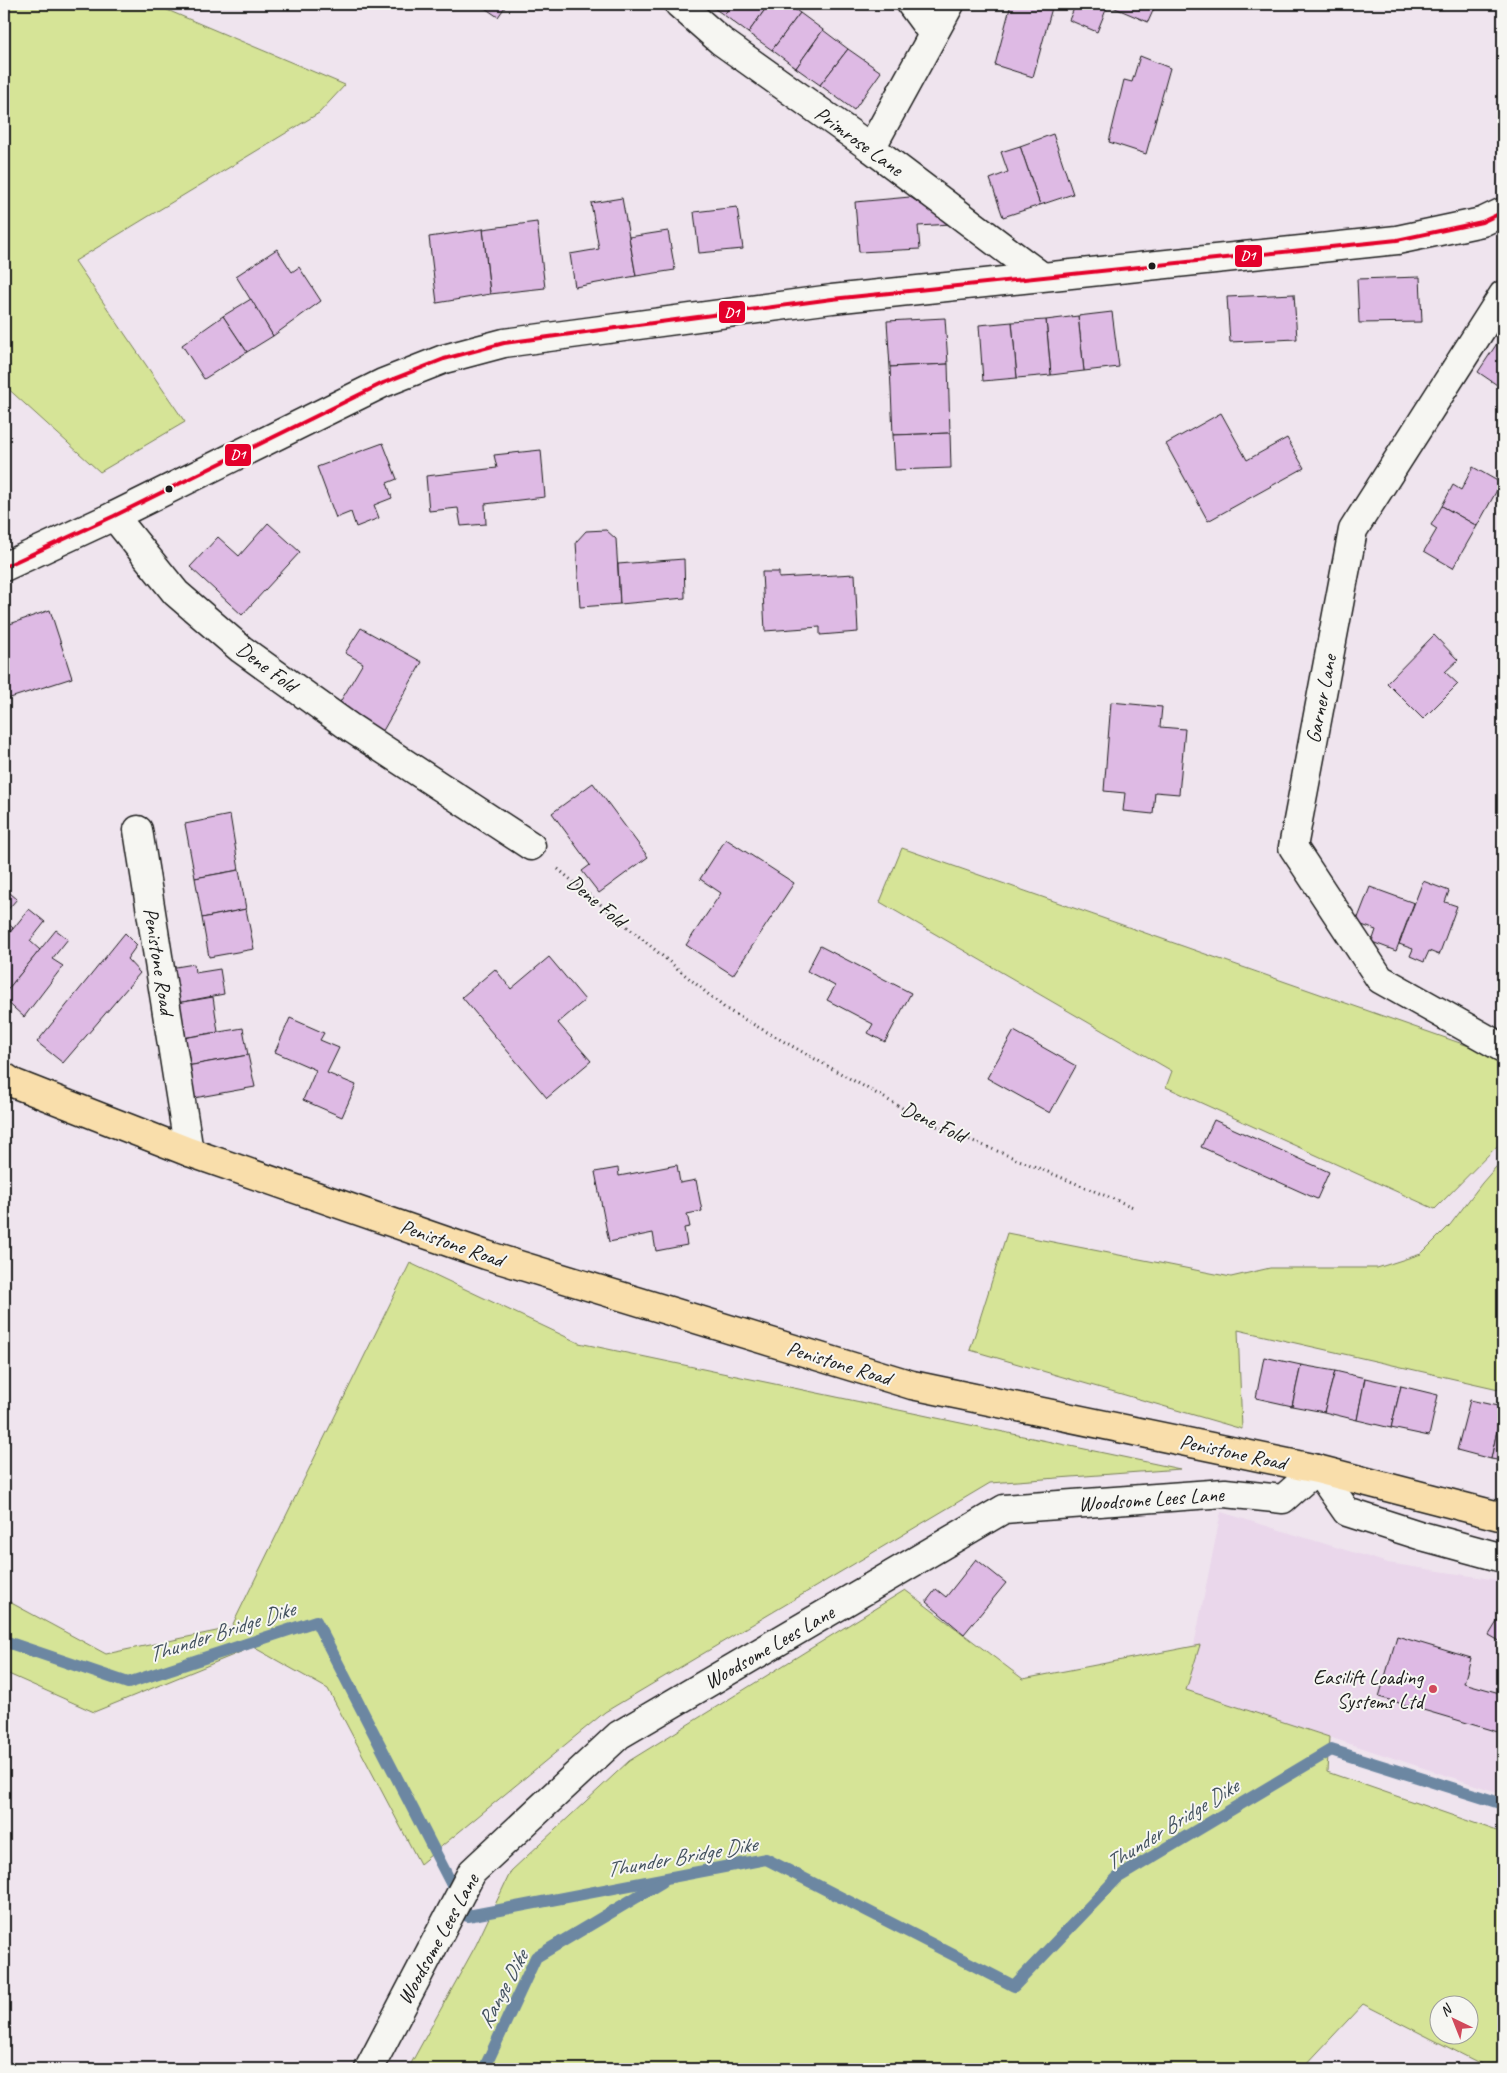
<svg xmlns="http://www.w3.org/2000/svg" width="1507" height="2073" font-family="Caveat,sans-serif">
<rect width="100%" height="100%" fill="#efe4ee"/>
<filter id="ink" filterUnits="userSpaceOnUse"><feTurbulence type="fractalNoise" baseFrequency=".02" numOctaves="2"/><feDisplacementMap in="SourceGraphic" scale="10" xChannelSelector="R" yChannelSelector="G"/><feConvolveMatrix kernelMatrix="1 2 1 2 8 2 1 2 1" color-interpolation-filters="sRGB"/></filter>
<g filter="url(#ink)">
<!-- built -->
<polygon fill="#ead7eb" points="1221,1512 1388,1563 1503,1581 1503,1794 1185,1690"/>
<!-- green -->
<g fill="#d6e497" stroke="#79805a" fill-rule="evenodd">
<polygon points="4,4 153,4 345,85 319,113 75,261 185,422 100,472 4,385"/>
<polygon points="902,848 1503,1058 1503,1140 1435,1209 1166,1087 1172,1071 880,902"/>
<polygon points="1503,1159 1503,1390 1238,1330 1242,1429 970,1350 1007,1233 1231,1277 1270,1268 1377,1268 1421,1254 1450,1225 1482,1183"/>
<polygon points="410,1263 579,1343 1180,1469 990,1483 605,1712 420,1864 328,1689 253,1647 94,1712 4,1672 4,1599 106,1654 231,1628"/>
<path d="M905 1590 1023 1679 1200 1645 1186 1690 1329 1737 1327 1772 1503 1833V2069H1491L1363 2004 1302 2069H408L476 1945 511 1871 629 1761ZM1440 2006H1470V2036H1440Z"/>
</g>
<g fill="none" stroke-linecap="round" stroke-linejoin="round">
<!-- stream -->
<g stroke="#6c87a2" stroke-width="12">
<polyline points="4,1641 128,1683 316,1621 468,1916 766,1859 1014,1986 1117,1878 1331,1750 1503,1804"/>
<polyline points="484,2069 536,1957 662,1882"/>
</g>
</g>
<!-- building -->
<g fill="#debae4" stroke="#1c1c1c">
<polygon points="479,4 507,4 498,17"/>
<polygon points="708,4 732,4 724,15"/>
<polygon points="732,4 769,4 748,33 724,15"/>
<polygon points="769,4 787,4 800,13 772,50 748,33"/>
<polygon points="1011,4 1053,4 1033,77 995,65"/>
<polygon points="1076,4 1156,4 1148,22 1108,5 1097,32 1069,20"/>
<polygon points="800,13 823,30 796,68 772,50"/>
<polygon points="823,30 848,49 820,85 796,68"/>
<polygon points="848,49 881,72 854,110 820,85"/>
<polygon points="1140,56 1170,68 1146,154 1109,142 1124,80 1132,82"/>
<polygon points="1053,134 1073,194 1040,205 1020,146"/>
<polygon points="1020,146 1040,205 1003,217 990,179 1008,172 1001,152"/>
<polygon points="910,197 951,224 918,226 920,249 859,252 855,202"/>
<polygon points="622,198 636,276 575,287 570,254 599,249 591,203"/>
<polygon points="737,207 743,249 699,253 694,212"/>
<polygon points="537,222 545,288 490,294 483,229"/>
<polygon points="483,229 490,294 437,303 429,237"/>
<polygon points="668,231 675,270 636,276 629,237"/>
<polygon points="277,249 292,272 299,267 321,301 273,336 236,276"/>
<polygon points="1420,277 1422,322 1359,323 1357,279"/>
<polygon points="1294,294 1297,339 1230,342 1227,297"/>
<polygon points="251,299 273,336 247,352 223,316"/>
<polygon points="1112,312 1119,367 1084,371 1078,316"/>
<polygon points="223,316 247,352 204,379 182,345"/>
<polygon points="1078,316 1084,371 1051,375 1046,320"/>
<polygon points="945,318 948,364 890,367 887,321"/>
<polygon points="1046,320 1051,375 1017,378 1012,322"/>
<polygon points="1012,322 1017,378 983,381 979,325"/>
<polygon points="1502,336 1503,337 1503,389 1478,372"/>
<polygon points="948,364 950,433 893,435 890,367"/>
<polygon points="1221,413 1247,460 1287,438 1304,468 1208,521 1166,444"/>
<polygon points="950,433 951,468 895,470 893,435"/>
<polygon points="383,443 397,479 387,483 392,498 374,505 379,518 356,527 351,512 336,518 317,467"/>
<polygon points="541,450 545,497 485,504 486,524 461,526 458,508 429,511 426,476 497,468 494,455"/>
<polygon points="1473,467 1501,483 1477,526 1442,506 1453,485 1461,490"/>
<polygon points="1442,506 1477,526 1453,568 1424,551 1437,529 1431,525"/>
<polygon points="268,523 300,552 242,615 190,567 218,537 239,556"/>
<polygon points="606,530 616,539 620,604 580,607 576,542 586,531"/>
<polygon points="684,559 685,598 620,604 618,564"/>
<polygon points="762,572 779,572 779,578 855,574 858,632 820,635 820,627 765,631"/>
<polygon points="50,610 72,678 4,700 4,626"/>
<polygon points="361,628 422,662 380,736 336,709 363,663 345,653"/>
<polygon points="1434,635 1458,660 1445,672 1458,684 1423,719 1387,683"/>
<polygon points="1111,702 1162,707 1160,727 1185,729 1179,794 1155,792 1153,814 1123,811 1125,793 1104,791"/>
<polygon points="593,783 648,857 599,893 582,871 590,865 552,813"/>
<polygon points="230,815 239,870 195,878 185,824"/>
<polygon points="726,839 794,883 733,975 686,945 721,893 700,879"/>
<polygon points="239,870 246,909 202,918 195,878"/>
<polygon points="1423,881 1449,891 1445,902 1457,906 1439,955 1429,951 1424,962 1410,956 1413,949 1399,944"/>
<polygon points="1370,887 1414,903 1396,951 1372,942 1376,930 1356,923"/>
<polygon points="4,888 17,899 4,914"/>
<polygon points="29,909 45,922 30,941 40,950 4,994 4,940"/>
<polygon points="246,909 254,949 209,957 202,918"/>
<polygon points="4,920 13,928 4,940"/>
<polygon points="56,930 68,939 52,959 63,966 24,1017 4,999 4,994"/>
<polygon points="125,933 137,945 127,959 140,973 63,1063 37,1042"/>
<polygon points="820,946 911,993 885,1042 868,1033 873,1024 827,1000 835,986 807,971"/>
<polygon points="549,957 585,1000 558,1023 591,1061 547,1098 462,997 495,969 511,989"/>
<polygon points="194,964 195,973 220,969 224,994 177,1003 170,968"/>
<polygon points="213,997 218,1032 183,1038 177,1003"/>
<polygon points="290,1018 324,1033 320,1040 339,1048 327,1073 356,1085 342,1117 303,1100 316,1070 275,1052"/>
<polygon points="243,1028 248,1055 187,1066 183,1038"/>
<polygon points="1014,1031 1076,1066 1050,1113 987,1078"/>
<polygon points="248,1055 255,1087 194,1098 187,1066"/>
<polygon points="1214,1120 1329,1172 1317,1199 1201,1147"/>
<polygon points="677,1165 680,1183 696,1180 702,1211 687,1214 690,1227 684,1228 687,1245 656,1251 653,1233 609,1242 595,1172 618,1168 619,1176"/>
<polygon points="1264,1357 1301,1365 1292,1406 1256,1398"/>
<polygon points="1301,1365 1335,1371 1324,1412 1292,1406"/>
<polygon points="1335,1371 1365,1378 1357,1420 1324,1412"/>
<polygon points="1365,1378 1401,1386 1391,1428 1357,1420"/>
<polygon points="1401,1386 1438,1395 1429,1436 1391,1428"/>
<polygon points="1470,1400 1502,1407 1491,1459 1457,1450"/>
<polygon points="1502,1407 1503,1407 1503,1461 1491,1459"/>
<polygon points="976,1559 1006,1583 964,1634 926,1602 936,1589 946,1597"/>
<polygon points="1503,1612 1503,1643 1489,1635"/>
<polygon points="1397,1636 1471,1658 1464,1683 1503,1694 1503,1712 1498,1732 1379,1697"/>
</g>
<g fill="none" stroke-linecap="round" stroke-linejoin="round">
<defs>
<g id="street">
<polyline points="679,4 721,41 871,148 1041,276"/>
<polyline points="911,4 933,34"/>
<polyline points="871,148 950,4"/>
<polyline points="1503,295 1353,530 1293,847 1380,979 1503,1048"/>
<polyline points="114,516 176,593 241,649 351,728 531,846"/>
<polyline points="138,830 189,1152"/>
<polyline points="369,2069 472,1872 619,1735 1004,1509 1225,1493 1283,1499 1317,1469"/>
</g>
<g id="secondary">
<polyline points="4,567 114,516 383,383 444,359 504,343 832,299 1397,240 1482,222 1503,212"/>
<polyline points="1317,1469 1347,1512 1422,1536 1503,1558"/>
</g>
<polyline id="highway" points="4,1077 13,1083 189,1152 486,1255 912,1385 1317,1469 1503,1517"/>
</defs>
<!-- street casing -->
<use href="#street" stroke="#1c1c1c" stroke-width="31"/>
<!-- secondary casing -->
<use href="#secondary" stroke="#1c1c1c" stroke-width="31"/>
<!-- highway casing -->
<use href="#highway" stroke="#1c1c1c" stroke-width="31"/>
<!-- path -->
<polyline stroke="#1c1c1c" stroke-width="3" stroke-dasharray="1 4" stroke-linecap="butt" points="558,869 726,1009 929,1123 1133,1207"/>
<!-- street -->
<use href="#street" stroke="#f6f6f2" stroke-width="28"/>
<!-- secondary -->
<use href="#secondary" stroke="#f6f6f2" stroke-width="28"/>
<!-- highway -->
<use href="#highway" stroke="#f9deab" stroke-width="28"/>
<defs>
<polyline id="bus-1" points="4,567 114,516 383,383 444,359 504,343 832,299 1397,240 1482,222 1503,212"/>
</defs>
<!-- bus-1 casing -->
<use href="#bus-1" stroke="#f6f6f2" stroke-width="8"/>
<!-- bus-1 -->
<use href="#bus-1" stroke="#e4002b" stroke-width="4"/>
</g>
</g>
<!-- markers -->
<g fill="#1c1c1c" stroke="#f6f6f2" stroke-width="2">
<circle cx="1152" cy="266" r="4.5"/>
<circle cx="169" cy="489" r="4.5"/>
</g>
<circle fill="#d1495b" stroke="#f6f6f2" stroke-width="2" cx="1433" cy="1689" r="5"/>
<g text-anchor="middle" stroke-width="4" stroke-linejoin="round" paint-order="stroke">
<!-- street labels -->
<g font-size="21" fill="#1c1c1c" stroke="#f6f6f2">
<text transform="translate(859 141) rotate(36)" y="7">Primrose Lane</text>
<text transform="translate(267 667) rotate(37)" y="7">Dene Fold</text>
<text transform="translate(1321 699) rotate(-79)" y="7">Garner Lane</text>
<text transform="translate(597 901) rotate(40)" y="7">Dene Fold</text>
<text transform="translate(159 961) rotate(81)" y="7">Penistone Road</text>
<text transform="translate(934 1122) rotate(26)" y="7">Dene Fold</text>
<text transform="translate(452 1243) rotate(19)" y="7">Penistone Road</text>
<text transform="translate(839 1363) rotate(17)" y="7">Penistone Road</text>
<text transform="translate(1233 1452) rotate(12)" y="7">Penistone Road</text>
<text transform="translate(1151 1499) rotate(-4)" y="7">Woodsome Lees Lane</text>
<text transform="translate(769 1647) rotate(-30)" y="7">Woodsome Lees Lane</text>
<text transform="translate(438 1939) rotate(-61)" y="7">Woodsome Lees Lane</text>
</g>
<!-- poi labels -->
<g font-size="21" fill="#1c1c1c" stroke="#f6f6f2" text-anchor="end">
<text x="1423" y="1684">Easilift Loading<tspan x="1423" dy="24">Systems Ltd</tspan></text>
</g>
<!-- water labels -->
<g font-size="22" font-style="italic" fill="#44525f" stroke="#f6f6f2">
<text transform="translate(221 1631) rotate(-18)" y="8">Thunder Bridge Dike</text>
<text transform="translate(1171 1824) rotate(-32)" y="8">Thunder Bridge Dike</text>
<text transform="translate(681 1856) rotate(-10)" y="8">Thunder Bridge Dike</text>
<text transform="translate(502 1989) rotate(-62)" y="8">Range Dike</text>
</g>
</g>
<g stroke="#f6f6f2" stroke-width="2">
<rect x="1234" y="244" width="29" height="24" rx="5" fill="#e4002b"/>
<rect x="718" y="300" width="28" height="24" rx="5" fill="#e4002b"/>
<rect x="224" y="443" width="28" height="24" rx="5" fill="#e4002b"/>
</g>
<g font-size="14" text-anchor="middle" font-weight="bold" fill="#fff">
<text x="1248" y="260">D1</text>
<text x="732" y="317">D1</text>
<text x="238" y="459">D1</text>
</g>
<!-- margin -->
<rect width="1507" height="2073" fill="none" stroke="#f6f6f2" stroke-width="20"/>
<rect x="10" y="10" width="1487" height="2053" fill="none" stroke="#1c1c1c" stroke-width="2" filter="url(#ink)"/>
<!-- north arrow -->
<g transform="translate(1454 2020) rotate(317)"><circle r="24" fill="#f6f6f2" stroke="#9f9f9c"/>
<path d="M0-4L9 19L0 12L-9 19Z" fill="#d1495b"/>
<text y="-8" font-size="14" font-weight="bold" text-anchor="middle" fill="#1c1c1c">N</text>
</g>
</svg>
